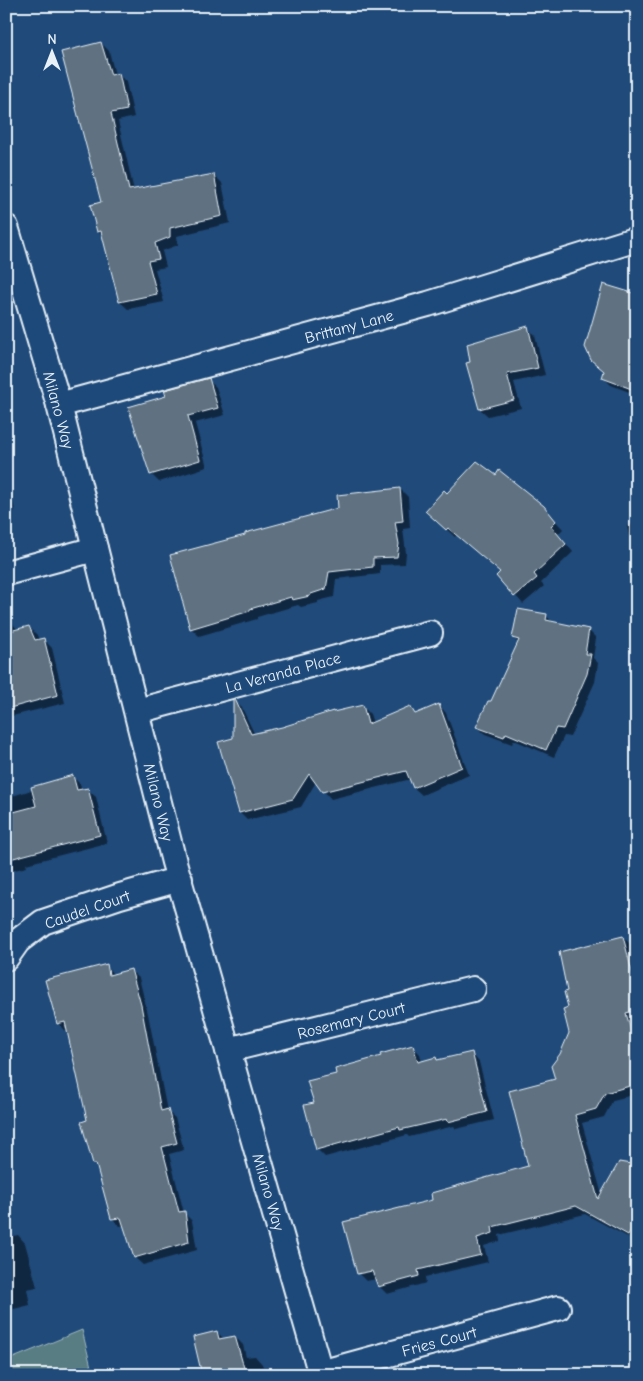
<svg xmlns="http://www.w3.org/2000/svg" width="643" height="1381" font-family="'Comic Neue',sans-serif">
<rect width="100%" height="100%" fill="#1f4a7a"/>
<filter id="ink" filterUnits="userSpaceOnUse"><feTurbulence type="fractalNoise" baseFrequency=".02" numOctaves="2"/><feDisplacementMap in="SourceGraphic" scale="10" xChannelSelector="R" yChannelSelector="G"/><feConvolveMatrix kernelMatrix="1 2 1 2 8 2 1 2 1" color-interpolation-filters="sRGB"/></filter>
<g filter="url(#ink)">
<!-- green -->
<polygon fill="#597d82" stroke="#a0b7bd" points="82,1330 93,1375 6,1375 6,1361"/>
<!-- shadow -->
<g fill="#0007">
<polygon points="101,43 109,51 115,75 118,74 126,82 134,117 118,121 134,191 214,175 222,183 230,223 177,236 178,245 162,251 166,267 155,269 164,302 128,309 120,302 104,237 98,231 102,203"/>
<polygon points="635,295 637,296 637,395 611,385 603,377"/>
<polygon points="528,328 535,336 545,375 514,382 521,408 488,416 480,409"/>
<polygon points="208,380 216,387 225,415 195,423 207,467 159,482 151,474 167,397"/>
<polygon points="6,471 15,511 6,514"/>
<polygon points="400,489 408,497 410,528 403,529 406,553 405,564 380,565 380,574 336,579 334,597 318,601 318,603 301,607 298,605 257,617 257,619 199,636 191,628 339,509"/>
<polygon points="447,495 551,516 563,529 558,534 573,552 541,583 544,586 523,604 498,576 501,573 457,535 455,537 435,519"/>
<polygon points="637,523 637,571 627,526"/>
<polygon points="546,616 554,623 588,630 596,638 593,658 598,663 595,682 570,737 564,736 554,757 514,740 512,744 485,734 477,727 492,702 519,643 513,638"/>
<polygon points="12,623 18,630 29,627 37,635 39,641 44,640 52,648 65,703 12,716 6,711 6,625"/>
<polygon points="234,701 242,708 255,735 362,706 370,714 373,723 409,708 416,715 439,705 446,713 469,775 422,795 414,788 411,779 331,799 316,782 301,807 247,820 240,813 234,740"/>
<polygon points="73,777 80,784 82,791 88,790 96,797 107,843 26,864 27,867 6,872 6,798"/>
<polygon points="623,937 631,945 637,970 637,1020 633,1021 637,1035 637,1094 613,1100 604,1117 582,1123 602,1195 629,1165 634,1156 637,1157 637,1242 585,1214 499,1235 500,1241 484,1246 488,1262 425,1277 426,1283 387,1294 379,1286 377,1279 366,1281 358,1273 434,1201 530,1167 556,1080 561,1054 570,1033 570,1008"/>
<polygon points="106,966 114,975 131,971 139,978 148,1014 167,1111 175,1118 184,1150 169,1154 184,1213 192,1221 197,1250 143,1265 135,1258 125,1225 120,1226 112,1218 98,1167 94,1164 89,1121 68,1031 66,1031 58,1023"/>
<polygon points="412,1046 420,1054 422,1062 436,1059 438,1061 472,1054 479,1062 494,1120 456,1129 454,1126 409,1137 407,1135 325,1157 317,1149 315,1104 337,1075"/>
<polygon points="18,1235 25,1243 37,1287 27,1289 30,1305 6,1311 6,1238"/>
<polygon points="217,1332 224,1339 235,1337 243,1345 246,1357 255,1356 262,1364 266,1375 203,1375"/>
<polygon points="637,1358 637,1375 629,1375"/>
</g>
<!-- building -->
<g fill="#617281" stroke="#e8f1f8">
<polygon points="101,42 111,75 119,73 127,110 111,113 129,190 214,174 222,216 170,228 170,237 155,243 159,259 148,261 157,294 119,302 101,231 97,232 90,205 101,202 61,52"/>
<polygon points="603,284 636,294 632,310 637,311 637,391 602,378 604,371 591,360 585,347"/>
<polygon points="528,326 538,368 507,374 514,400 479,409 466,363 470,362 467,344"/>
<polygon points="209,378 218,408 188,416 200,460 150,475 128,407 166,396 164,390"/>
<polygon points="477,461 496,475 499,470 544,506 556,521 551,526 566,544 534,574 537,578 514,597 496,576 500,572 448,528 446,530 425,511 444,490 447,493"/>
<polygon points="400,488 403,521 395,522 399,544 397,557 373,558 373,567 329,572 326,589 311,594 310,596 292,600 291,597 250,609 250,611 190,629 170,555 245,535 245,533 338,508 337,495"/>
<polygon points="518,609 547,614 546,620 589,629 585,654 591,654 587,674 563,729 556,728 546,750 506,733 504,737 476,727 488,701 491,701 519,640 512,638"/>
<polygon points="29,626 35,640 44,638 58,695 6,709 6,632"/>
<polygon points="235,699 251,734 282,727 333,711 333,712 363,705 368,724 410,706 415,714 439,704 462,767 413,788 406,771 322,792 309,774 293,799 239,813 218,742 233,738 233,700"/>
<polygon points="73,775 77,790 88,788 100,835 6,860 6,814 36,806 31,787"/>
<polygon points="623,936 637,992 637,1010 626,1013 637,1052 637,1084 605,1093 596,1109 575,1115 598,1199 619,1162 637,1165 637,1219 628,1235 576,1206 492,1227 493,1233 477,1238 481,1255 418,1270 419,1276 378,1287 372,1271 357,1274 343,1222 432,1200 431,1193 528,1166 509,1091 555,1079 551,1066 560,1054 569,1033 563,1009 568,1007 564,992 567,991 559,952"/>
<polygon points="107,964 109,975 131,969 141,1005 161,1111 168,1109 177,1143 162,1147 179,1212 185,1211 189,1242 134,1258 121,1218 111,1219 96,1164 93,1164 81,1122 87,1120 65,1022 57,1024 45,980"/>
<polygon points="413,1045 418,1062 436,1057 437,1060 472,1052 487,1112 448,1122 447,1119 400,1130 399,1127 316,1150 304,1105 314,1103 307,1081 336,1074 335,1069 381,1056 380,1054"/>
<polygon points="217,1331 219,1339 235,1336 246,1375 202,1375 193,1337"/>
</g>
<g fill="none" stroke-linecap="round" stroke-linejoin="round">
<defs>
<g id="minor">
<polyline points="6,227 59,405 174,862 321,1375"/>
<polyline points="59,405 428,304 637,239"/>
<polyline points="6,573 95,549"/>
<polyline points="137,711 430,633"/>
<polyline points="6,958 18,941 43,922 120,896 180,879"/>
<polyline points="228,1050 473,989"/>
<polyline points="320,1373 558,1308"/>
</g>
</defs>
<!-- minor casing -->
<use href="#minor" stroke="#e8f1f8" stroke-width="28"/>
<!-- minor -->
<use href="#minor" stroke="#1f4a7a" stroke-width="24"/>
</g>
</g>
<g text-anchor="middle" stroke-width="4.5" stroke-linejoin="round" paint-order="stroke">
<!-- street labels -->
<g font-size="16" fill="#e8f1f8" stroke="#1f4a7a">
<text transform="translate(349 326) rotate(-15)" y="6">Brittany Lane</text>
<text transform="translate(59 410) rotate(75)" y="6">Milano Way</text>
<text transform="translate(283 672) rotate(-15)" y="6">La Veranda Place</text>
<text transform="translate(159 802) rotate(76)" y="6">Milano Way</text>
<text transform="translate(87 909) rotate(-19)" y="6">Caudel Court</text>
<text transform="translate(351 1020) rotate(-14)" y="6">Rosemary Court</text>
<text transform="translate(269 1192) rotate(74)" y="6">Milano Way</text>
<text transform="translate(439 1341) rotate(-15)" y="6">Fries Court</text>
</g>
</g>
<!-- margin -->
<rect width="643" height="1381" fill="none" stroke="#1f4a7a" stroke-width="25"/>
<rect x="12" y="12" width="618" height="1356" fill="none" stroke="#e8f1f8" stroke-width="2" filter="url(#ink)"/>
<!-- north arrow -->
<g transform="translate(52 52)" stroke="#1f4a7a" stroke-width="4" paint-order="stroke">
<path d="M0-4L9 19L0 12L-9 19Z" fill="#e8f1f8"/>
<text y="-8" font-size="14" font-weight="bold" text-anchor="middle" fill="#e8f1f8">N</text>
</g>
</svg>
